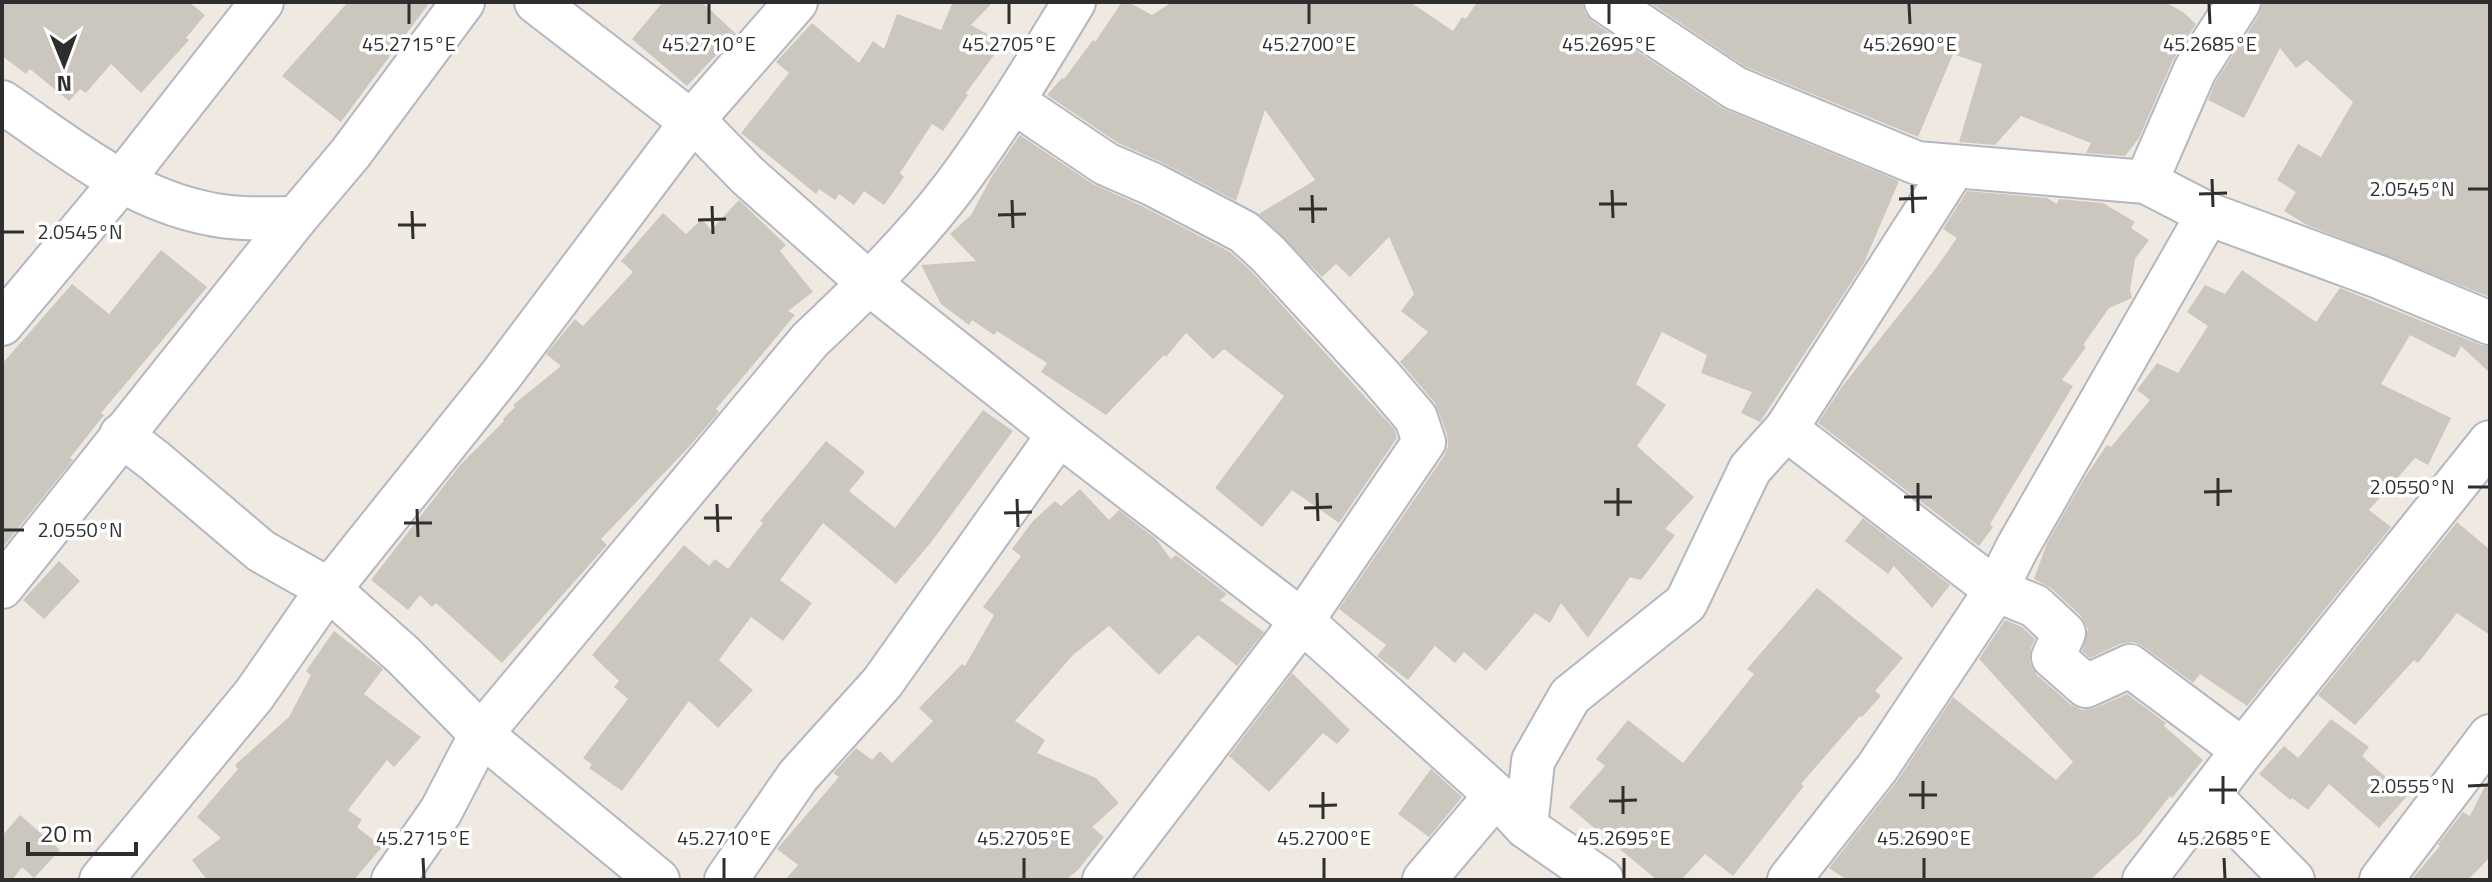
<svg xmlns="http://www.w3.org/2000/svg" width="2492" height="882" font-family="'Titillium Web',sans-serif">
<rect width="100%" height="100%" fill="#efe9e1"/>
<!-- building -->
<g fill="#cbc7bf">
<polygon points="2,2 189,2 205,15 186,38 189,40 141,93 111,64 86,93 80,89 69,101 30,69 26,74 2,56"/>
<polygon points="348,2 430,2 341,122 282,76"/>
<polygon points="663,2 702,2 736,34 687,86 632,39"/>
<polygon points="953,2 993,2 971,25 1003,43 966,93 968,95 943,131 932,124 900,173 904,177 884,205 864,191 854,205 839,194 835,200 819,189 816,194 741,133 789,73 776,62 812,23 859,63 873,41 884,49 897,14 941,30"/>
<polygon points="1122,2 1128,2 1152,15 1172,2 1410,2 1453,31 1462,17 1466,19 1477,2 1582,2 1585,13 1593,22 1722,108 1899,181 1864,263 1760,422 1741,413 1752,392 1701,373 1707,355 1662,332 1636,384 1666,405 1637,446 1694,497 1665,529 1675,535 1641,580 1630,577 1588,638 1561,603 1550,623 1535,613 1486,671 1464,652 1455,663 1435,646 1408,680 1377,656 1386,645 1339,609 1444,456 1448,446 1447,434 1435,403 1400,362 1428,332 1401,311 1414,294 1389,237 1350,277 1336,264 1322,277 1259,214 1315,180 1265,110 1236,201 1163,163 1118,143 1047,95 1062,78 1064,79 1093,40 1095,42"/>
<polygon points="1649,2 2165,2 2183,12 2196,24 2173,60 2139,138 2125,156 2086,153 2091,143 2021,116 1995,145 1959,142 1982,64 1953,54 1918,137 1746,67"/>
<polygon points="2263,2 2490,2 2490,297 2307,225 2284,211 2296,192 2277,180 2298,144 2321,157 2353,102 2307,60 2296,68 2280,48 2244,118 2208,100 2216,81 2259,15"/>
<polygon points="1020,135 1093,184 1142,206 1230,252 1251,271 1395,430 1397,438 1339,523 1292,490 1262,527 1215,488 1284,396 1224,349 1213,359 1186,333 1166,357 1164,355 1106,415 1041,372 1047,363 997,331 994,335 972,320 969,325 941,304 921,265 976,261 950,234 971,215 992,176"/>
<polygon points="1967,191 2047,198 2057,204 2059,199 2103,203 2135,222 2131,228 2149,240 2135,259 2130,290 2132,298 2109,308 2083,345 2086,347 2062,380 2073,386 1990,524 1993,527 1979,546 1818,423 1841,388 1936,268 1957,238 1943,229"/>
<polygon points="739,200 786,245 780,251 813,292 788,311 795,315 716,409 719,412 688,448 601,539 607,545 502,663 436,603 432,607 420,595 408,610 371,580 460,465 504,421 503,419 515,407 513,405 561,366 546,354 575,319 583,326 633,272 621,261 663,213 686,234 702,219 711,230"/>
<polygon points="161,250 207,287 101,413 104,415 70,458 73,460 2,548 2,364 72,284 109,314"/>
<polygon points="2242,270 2316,322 2340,288 2481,345 2490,346 2490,373 2461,346 2455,358 2410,335 2381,384 2451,418 2428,465 2415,458 2369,510 2391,527 2247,706 2200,674 2193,683 2144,647 2133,642 2120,644 2090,658 2082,651 2088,629 2081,616 2051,588 2034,579 2047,543 2084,479 2107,445 2111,447 2150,400 2137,390 2157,363 2178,373 2208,326 2187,312 2205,285 2225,294"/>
<polygon points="983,410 1013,431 932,541 896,584 823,523 780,580 812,603 783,641 751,617 719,660 753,690 718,728 689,701 622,791 589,768 592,764 583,758 628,699 614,687 619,681 592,655 684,545 709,566 715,559 728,569 763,523 760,521 826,441 865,472 849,491 895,528"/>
<polygon points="1080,489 1109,520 1119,510 1156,539 1171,559 1176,555 1227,594 1220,600 1264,632 1237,666 1198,635 1159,675 1109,626 1073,655 1015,721 1045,740 1037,753 1096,778 1119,803 1092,827 1104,837 1078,870 1066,880 785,880 798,865 777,849 839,777 833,773 856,748 872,760 880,751 892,763 933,721 919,708 962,664 965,666 994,615 983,607 1021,556 1012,549 1033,521 1055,501 1061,506"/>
<polygon points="1863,518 1950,585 1932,608 1894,566 1888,574 1845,541"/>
<polygon points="2457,522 2490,550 2490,635 2457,613 2418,663 2414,660 2355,725 2318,695"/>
<polygon points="59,561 80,581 44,619 23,600"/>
<polygon points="1817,588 1903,658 1875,691 1881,696 1862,717 1860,716 1801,784 1804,786 1733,876 1705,854 1681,880 1657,880 1569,807 1605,766 1596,759 1628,720 1683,763 1754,674 1747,669"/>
<polygon points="2005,620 2022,627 2035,639 2031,648 2030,663 2037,675 2070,704 2082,710 2095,708 2127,694 2166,723 2164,726 2203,760 2172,798 2170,796 2139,835 2090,880 1847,880 1829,868 1897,781 1953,697 2056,780 2073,762 1979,659"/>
<polygon points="334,631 383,669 364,694 421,737 394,767 387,760 348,810 362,820 357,827 382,847 354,880 207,880 192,860 221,838 197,817 238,769 235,765 289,717 311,675 306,671"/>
<polygon points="1292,673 1350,730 1337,744 1323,733 1269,792 1229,756"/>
<polygon points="2331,719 2369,747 2362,756 2407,796 2379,828 2329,784 2308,810 2292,798 2290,800 2259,774 2284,746 2298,758"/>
<polygon points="1431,769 1462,797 1429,837 1398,814"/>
<polygon points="2490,776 2490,857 2468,880 2411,880 2440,846 2438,844 2463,812 2470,816"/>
<polygon points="20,815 60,850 34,878 22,867 12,880 2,880 2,836"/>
</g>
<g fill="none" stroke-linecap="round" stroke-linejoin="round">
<defs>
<g id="street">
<polyline points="536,2 706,133 748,176 870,284 1059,434 1302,621 1496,795 1526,827 1602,880"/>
<polyline points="1606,2 1735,88 1917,163 2146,182 2208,214 2379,277 2490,323"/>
<path d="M2 102C67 146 130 199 210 214 238 220 268 218 296 218L350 154 463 2"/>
<polyline points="1014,102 1106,164 1152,184 1244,232 1268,254 1381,377 1416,418 1424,442 1302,621 1104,880"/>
<polyline points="2146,182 2195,70 2239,2"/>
<polyline points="2,324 120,183 262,2"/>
<polyline points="1786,429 1996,590 2035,606 2064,633 2053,657 2086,686 2130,666 2243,750"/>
<polyline points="121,435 155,461 261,551 330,590 403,655 481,734 658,880"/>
<polyline points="2,587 296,218"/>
<polyline points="2209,795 2293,880"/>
<polyline points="1526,827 1533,761 1570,696 1686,603 1750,469 1786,429 1954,167"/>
<polyline points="101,880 254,695 313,610 501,375 692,121 796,2"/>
<path d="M393 880 441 811 481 734 810 340C861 292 911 243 953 188 998 128 1036 65 1074 2"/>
<polyline points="726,880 798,776 882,683 1059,434"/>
<polyline points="1424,880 1496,795"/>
<polyline points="1789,880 1877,768 1996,590 2017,548 2208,214"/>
<polyline points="2144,880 2243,750 2490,442"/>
<polyline points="2381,880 2490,736"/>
</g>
</defs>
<!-- street casing -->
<use href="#street" stroke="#b4b7c1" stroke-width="46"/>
<!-- street -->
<use href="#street" stroke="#fff" stroke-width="42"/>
</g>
<!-- ticks -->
<path fill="none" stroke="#2e2e2e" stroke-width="3" d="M409 4V24M709 4V24M1009 4V24M1309 4V24M1609 4V24M1909 4 1910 24M2209 4 2210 24M2212 179 2213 207M1912 185 1913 213M2468 189H2488M1612 190 1613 218M2199 194 2227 193M1312 195 1313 223M1899 199 1927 198M1012 200 1013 228M1599 204H1627M712 206 713 234M1299 209H1327M412 211 413 239M998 215 1026 214M698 220 726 219M398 225H426M4 232H24M2218 478V506M1918 483V511M2468 487H2488M1618 488V516M2204 492 2232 491M1317 493 1318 521M1904 497H1932M1017 499 1018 527M1604 502H1632M717 504 718 532M1304 508 1332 507M417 509 418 537M1004 513 1032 512M704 518H732M404 523H432M4 530H24M2223 776V804M1923 781V809M1623 786V814M2468 786 2488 785M2209 790H2237M1323 792V819M1909 795H1937M1609 801 1637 800M1309 806 1337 805M423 858 424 878M724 858V878M1024 858V878M1324 858V878M1624 858V878M1924 858V878M2224 858 2225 878"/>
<g font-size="20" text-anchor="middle" fill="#2e2e2e" stroke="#fff" stroke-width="7" stroke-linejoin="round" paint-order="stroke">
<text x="409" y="51">45.2715°E</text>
<text x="709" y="51">45.2710°E</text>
<text x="1009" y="51">45.2705°E</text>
<text x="1309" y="51">45.2700°E</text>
<text x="1609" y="51">45.2695°E</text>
<text x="1910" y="51">45.2690°E</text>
<text x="2210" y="51">45.2685°E</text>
<text x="2412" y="196">2.0545°N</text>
<text x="80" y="239">2.0545°N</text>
<text x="2412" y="494">2.0550°N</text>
<text x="80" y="537">2.0550°N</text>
<text x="2412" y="793">2.0555°N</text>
<text x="423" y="845">45.2715°E</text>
<text x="724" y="845">45.2710°E</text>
<text x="1024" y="845">45.2705°E</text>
<text x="1324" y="845">45.2700°E</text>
<text x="1624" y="845">45.2695°E</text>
<text x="1924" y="845">45.2690°E</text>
<text x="2224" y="845">45.2685°E</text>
</g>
<!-- border -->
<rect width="2492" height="882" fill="none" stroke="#2e2e2e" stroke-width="8"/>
<!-- north arrow -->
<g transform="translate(64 64) rotate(179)" stroke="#ffffff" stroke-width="6" paint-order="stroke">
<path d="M0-6L14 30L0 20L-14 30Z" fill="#2e2e2e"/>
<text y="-12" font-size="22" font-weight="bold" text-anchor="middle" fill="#2e2e2e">N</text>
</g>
<!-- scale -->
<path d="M28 842v12h108v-12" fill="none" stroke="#2e2e2e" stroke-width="4"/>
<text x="40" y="842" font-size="24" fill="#2e2e2e" stroke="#ffffff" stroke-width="6" paint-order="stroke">20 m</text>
</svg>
